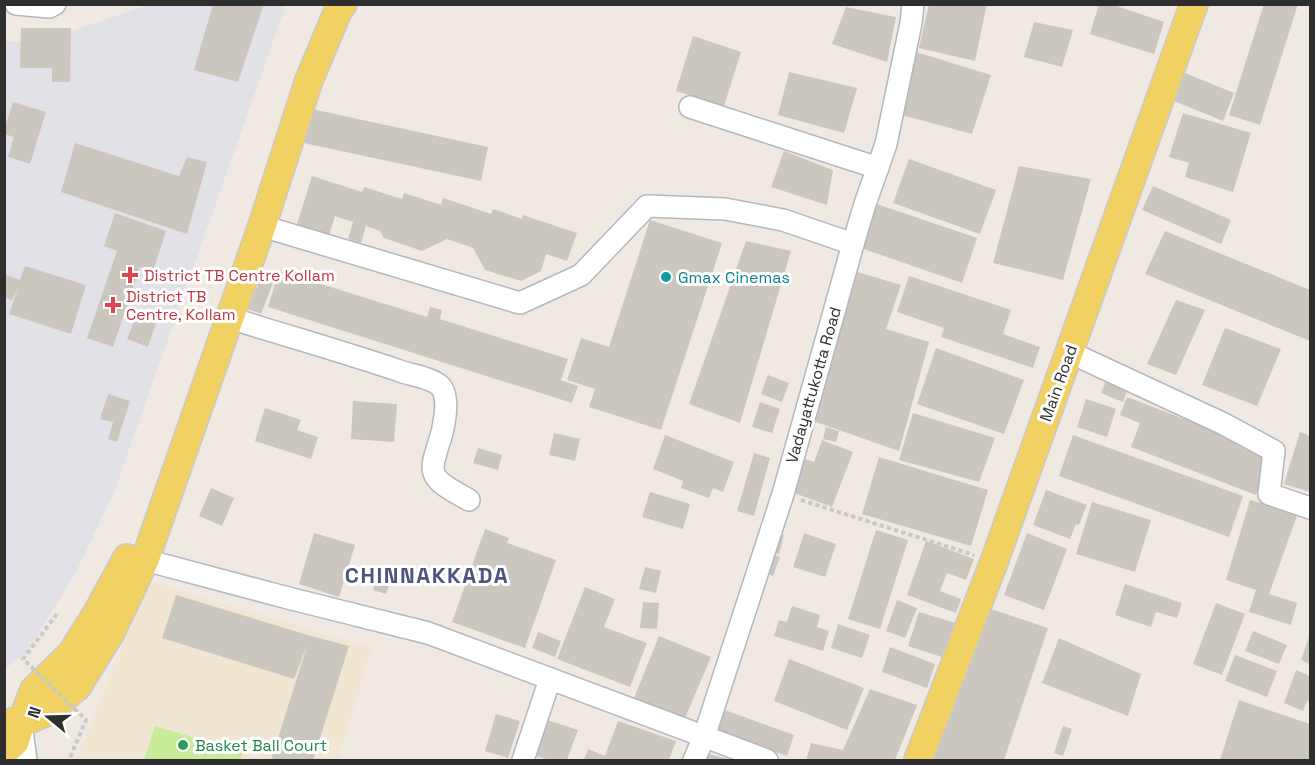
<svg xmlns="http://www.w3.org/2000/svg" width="1315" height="765" font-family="'Space Grotesk',sans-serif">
<rect width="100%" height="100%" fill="#efe9e1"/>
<!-- industrial -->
<polygon fill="#e3e1e8" points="147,5 286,5 113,495 75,574 26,653 5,669 5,41 34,44"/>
<!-- education -->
<polygon fill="#f0e6d1" points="149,581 372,648 338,760 76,760"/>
<!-- pitch -->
<polygon fill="#c9ec9a" points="155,726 243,752 241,760 144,760"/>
<!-- building -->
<g fill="#cbc7bf">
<polygon points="213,4 264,4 238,82 194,70"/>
<polygon points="929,4 987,4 975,61 919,48"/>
<polygon points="1099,4 1111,4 1164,22 1154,54 1090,34"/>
<polygon points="1264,4 1298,4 1260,125 1229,115"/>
<polygon points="846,7 896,17 887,62 832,44"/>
<polygon points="1034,22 1073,30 1062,67 1024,57"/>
<polygon points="21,28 71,28 70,82 52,82 52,68 20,68"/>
<polygon points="693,36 741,52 724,106 676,91"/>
<polygon points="916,52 991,75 972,134 902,115"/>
<polygon points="789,72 857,88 844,133 778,115"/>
<polygon points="1185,73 1234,93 1223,121 1174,101"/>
<polygon points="13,102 46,112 30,164 8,157 14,137 4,134 4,130"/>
<polygon points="307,108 488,147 481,181 299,142"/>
<polygon points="1183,113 1251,133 1233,192 1185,177 1189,163 1169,157"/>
<polygon points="75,143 179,176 187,157 207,162 187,234 61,192"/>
<polygon points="784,151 833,170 827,205 771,187"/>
<polygon points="909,159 996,190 980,234 893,203"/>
<polygon points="1019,166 1091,179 1063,280 993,263"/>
<polygon points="312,176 362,192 364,187 402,199 404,193 441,205 443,198 491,214 493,209 522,219 523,215 577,233 567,261 546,254 541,271 521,281 485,270 473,248 447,239 422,251 384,238 380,231 366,226 361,243 348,239 353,222 335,216 329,235 297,224"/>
<polygon points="1153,186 1231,220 1221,244 1142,210"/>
<polygon points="871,202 977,238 962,283 855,246"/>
<polygon points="115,213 166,231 153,271 140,267 113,347 87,338 117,251 104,246"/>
<polygon points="650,220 722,243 661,430 589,407 595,389 567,380 581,338 609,347"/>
<polygon points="1165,231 1310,290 1310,341 1145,274"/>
<polygon points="746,241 791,251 740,423 689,404"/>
<polygon points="25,266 86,285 71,334 9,314 18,288 12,300 4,297 4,274 20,280"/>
<polygon points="279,271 427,317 430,307 442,310 440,319 568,359 561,380 578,386 572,403 268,307"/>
<polygon points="854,271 901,285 886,329 929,342 899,451 813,421"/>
<polygon points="263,273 275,278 261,314 248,309"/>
<polygon points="909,276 1011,310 1003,334 1040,347 1033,368 941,337 944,328 897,312"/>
<polygon points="1176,300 1205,310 1176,375 1147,364"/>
<polygon points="136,316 156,323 148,347 127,339"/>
<polygon points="1225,328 1281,349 1257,406 1202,385"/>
<polygon points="936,348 1024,380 1004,434 917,404"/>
<polygon points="768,375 789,383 782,402 761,394"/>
<polygon points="1106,380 1128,389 1123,402 1101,393"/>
<polygon points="108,394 130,401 117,442 108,439 113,422 100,419"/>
<polygon points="1127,397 1272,453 1256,495 1131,447 1140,423 1120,415"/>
<polygon points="1086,399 1116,409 1107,437 1077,427"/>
<polygon points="353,401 397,404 394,442 351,439"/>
<polygon points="760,402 780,409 772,433 752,427"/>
<polygon points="265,408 301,420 297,430 318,437 311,459 255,441"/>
<polygon points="913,413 995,438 979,482 899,460"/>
<polygon points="826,427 839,431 836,442 823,439"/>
<polygon points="1300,432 1310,436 1310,492 1284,484"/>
<polygon points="554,433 580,439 575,461 549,455"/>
<polygon points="665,435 734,462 723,492 713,488 709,498 681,488 683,481 653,469"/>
<polygon points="1073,435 1243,496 1229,537 1059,476"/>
<polygon points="822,440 853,452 832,507 778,487 791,454 814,462"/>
<polygon points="478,448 502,455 498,470 473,463"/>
<polygon points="754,453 770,458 754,516 737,511"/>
<polygon points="879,457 988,490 971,546 862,514"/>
<polygon points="211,488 234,498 222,526 199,516"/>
<polygon points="1046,490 1087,505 1079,525 1076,524 1070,539 1033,525"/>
<polygon points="650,492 690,504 683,529 642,517"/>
<polygon points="1250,500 1298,513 1269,594 1297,603 1291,625 1249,612 1256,590 1226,580"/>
<polygon points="1092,502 1151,520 1135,572 1076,554"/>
<polygon points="485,529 509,538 507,543 556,560 525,648 452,622"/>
<polygon points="876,530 908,540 880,629 848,619"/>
<polygon points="771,532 784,535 779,554 766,551"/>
<polygon points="314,533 355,545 339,597 299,584"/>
<polygon points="804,533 836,544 825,577 793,567"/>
<polygon points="1027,533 1067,549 1044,610 1004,595"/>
<polygon points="926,541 974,559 966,580 947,573 940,591 961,599 956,613 907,595"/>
<polygon points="765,552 780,557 773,576 759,570"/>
<polygon points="380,567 394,571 386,594 373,590"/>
<polygon points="645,567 661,571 656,593 639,589"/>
<polygon points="1125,584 1182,603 1177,618 1156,612 1151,627 1115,615"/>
<polygon points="585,587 615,599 604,627 647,643 630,687 557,659"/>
<polygon points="176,595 311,636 349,646 313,760 271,760 308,643 294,679 162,638"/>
<polygon points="897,600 917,608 905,638 886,631"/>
<polygon points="643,602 659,603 657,629 640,628"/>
<polygon points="1216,603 1245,614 1222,675 1193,664"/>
<polygon points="792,606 820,615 817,627 829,631 823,651 774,636 779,620 787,622"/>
<polygon points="985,607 1048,628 1004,760 934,760"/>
<polygon points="919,612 959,624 948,659 908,646"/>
<polygon points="838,624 870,635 862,658 831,648"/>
<polygon points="1253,631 1287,645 1279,664 1245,651"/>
<polygon points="538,632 561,641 555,657 532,648"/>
<polygon points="1310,634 1310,664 1301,660"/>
<polygon points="659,636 711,657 685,718 634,698"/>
<polygon points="1059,638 1141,674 1128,716 1042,683"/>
<polygon points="890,647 935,664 927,688 882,672"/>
<polygon points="1235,655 1277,671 1267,697 1225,681"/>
<polygon points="789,659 864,688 847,730 774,701"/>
<polygon points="1296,670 1310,676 1310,703 1307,701 1303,711 1284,703"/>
<polygon points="870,689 917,705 895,760 806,760 811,743 843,750"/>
<polygon points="1239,700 1310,724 1310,760 1220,760"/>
<polygon points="725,710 794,735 787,756 718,731"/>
<polygon points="496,714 520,721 508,758 485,751"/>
<polygon points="544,719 578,730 567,760 549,760 532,755"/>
<polygon points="618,721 676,741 669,760 584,760 588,749 605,756"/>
<polygon points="1063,726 1072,729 1063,756 1054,753"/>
<polygon points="709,754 732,760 706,760"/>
</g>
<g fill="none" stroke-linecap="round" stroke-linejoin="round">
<defs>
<g id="minor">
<polyline points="16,4 49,7 55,4"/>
<polyline points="690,107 878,168"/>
<polyline points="262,226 520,303 581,275 647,206 725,209 783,220 853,244"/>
<path d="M230 318C287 336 344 352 400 371 411 375 431 378 439 385 452 396 443 432 438 446 436 454 431 464 434 473 437 484 459 494 469 500"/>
<polyline points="1069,352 1224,424 1274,451 1269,494 1310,508"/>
<polyline points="145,560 288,598 428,633 767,760"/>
<polyline points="21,724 26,760"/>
<polyline points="523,760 550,679"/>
<polyline points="694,760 704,737 783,494 853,244 865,204 886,144 911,23 913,4"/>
</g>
<g id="major">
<polyline points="12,722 21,723 34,690 71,654 97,613 127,558"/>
<polyline points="4,752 15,742 21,723 47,712 77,687 111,632 145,560 262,226 309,80 338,11 343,4"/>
<polyline points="918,760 994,562 1194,4"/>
</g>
</defs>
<!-- minor casing -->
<use href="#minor" stroke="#b4b7c1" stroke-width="24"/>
<!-- major casing -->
<use href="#major" stroke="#c9c9c9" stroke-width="30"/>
<!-- path -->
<polyline stroke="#c9c9c9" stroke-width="4" stroke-dasharray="4.5 3" stroke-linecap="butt" points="801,500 974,555"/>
<!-- minor -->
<use href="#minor" stroke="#fff" stroke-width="21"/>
<!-- major -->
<use href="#major" stroke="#f2d163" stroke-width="27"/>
<!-- path-bridge -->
<polyline stroke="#c9c9c9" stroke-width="4" stroke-dasharray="4.5 3" stroke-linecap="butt" points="57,614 23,659 86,720 69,760"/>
</g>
<!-- markers -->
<g fill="#e0444e" stroke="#fff" stroke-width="2">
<path d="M127 266h6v6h6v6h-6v6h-6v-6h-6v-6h6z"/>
<path d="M110 296h6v6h6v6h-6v6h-6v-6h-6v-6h6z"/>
</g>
<circle fill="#0f9aa8" stroke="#fff" stroke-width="2" cx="666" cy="277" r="6"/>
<circle fill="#2e9e5b" stroke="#fff" stroke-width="2" cx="183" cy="745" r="6"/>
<g text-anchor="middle" stroke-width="6" stroke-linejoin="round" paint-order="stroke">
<!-- health labels -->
<g font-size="16" fill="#be3a42" stroke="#fff" text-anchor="start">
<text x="144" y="281">District TB Centre Kollam</text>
<text x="126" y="302">District TB<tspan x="126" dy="18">Centre, Kollam</tspan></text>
</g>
<!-- culture labels -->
<g font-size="16" fill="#0d838f" stroke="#fff" text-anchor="start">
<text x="678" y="283">Gmax Cinemas</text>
</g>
<!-- street labels -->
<g font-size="16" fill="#2e2e2e" stroke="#fff">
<text transform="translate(1058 383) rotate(-70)" y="6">Main Road</text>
<text transform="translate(813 385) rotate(-74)" y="6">Vadayattukotta Road</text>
</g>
<!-- leisure labels -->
<g font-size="16" fill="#27864d" stroke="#fff" text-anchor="start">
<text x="195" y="751">Basket Ball Court</text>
</g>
<!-- district labels -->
<g font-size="22" font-weight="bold" letter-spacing="1.5" fill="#4d5680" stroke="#fff">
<text x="427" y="583">CHINNAKKADA</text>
</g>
</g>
<!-- border -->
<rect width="1315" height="765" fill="none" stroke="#2e2e2e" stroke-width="12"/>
<!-- north arrow -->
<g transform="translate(48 717) rotate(289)" stroke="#ffffff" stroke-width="4.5" paint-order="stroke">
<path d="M0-4.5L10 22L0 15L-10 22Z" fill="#2e2e2e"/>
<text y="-9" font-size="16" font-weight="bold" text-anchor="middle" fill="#2e2e2e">N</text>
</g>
</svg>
